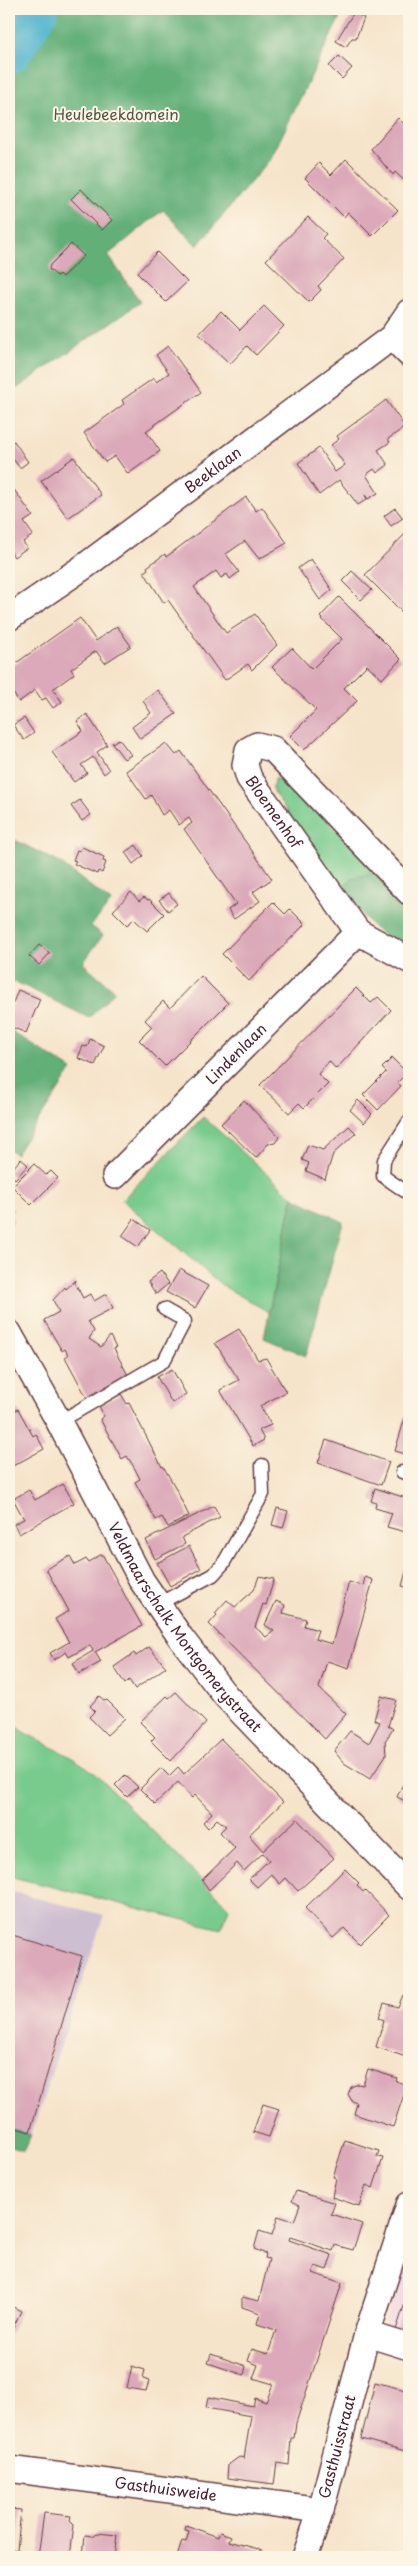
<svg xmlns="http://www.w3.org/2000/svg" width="418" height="2566" font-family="'Playpen Sans',sans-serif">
<rect width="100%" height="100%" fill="#fcf5e5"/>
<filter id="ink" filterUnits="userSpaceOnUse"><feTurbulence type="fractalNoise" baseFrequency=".02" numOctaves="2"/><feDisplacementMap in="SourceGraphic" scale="10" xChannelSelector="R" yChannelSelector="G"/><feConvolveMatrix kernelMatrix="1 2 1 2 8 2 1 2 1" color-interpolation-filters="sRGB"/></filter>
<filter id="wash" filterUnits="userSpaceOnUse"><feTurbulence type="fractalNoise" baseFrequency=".0096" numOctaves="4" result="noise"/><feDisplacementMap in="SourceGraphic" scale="20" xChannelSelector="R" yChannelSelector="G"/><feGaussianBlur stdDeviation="1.12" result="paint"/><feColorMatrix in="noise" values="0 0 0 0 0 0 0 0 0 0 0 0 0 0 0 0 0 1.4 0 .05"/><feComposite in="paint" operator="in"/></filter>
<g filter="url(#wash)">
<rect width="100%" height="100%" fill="#f6e4ca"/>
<!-- built -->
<polygon fill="#f1d0e3" points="409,2251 409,2341 381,2332"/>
<!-- industrial -->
<polygon fill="#cebed1" points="9,1891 104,1915 31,2135 9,2128"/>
<!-- green -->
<g fill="#78cb8d" stroke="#61755c">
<polygon points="283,778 292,783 377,872 341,888 275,794 272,787 275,779"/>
<polygon points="203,1117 293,1197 269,1312 223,1286 122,1200"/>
<path d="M9 1721C36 1743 70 1752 97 1775L229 1908 221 1929 9 1876Z"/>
</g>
<!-- forest -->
<g fill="#62af78" stroke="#566752">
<polygon points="9,9 344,9 271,158 197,246 163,210 108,255 140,302 9,394"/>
<polygon points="13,839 60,863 111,902 91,926 103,935 83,963 115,991 89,1018 14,981 9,991 9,849"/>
<polygon points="377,872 409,906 409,953 374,928 341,888 353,878"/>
<polygon points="9,1030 72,1070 16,1154 9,1149"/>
<polygon points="293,1197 343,1222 306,1356 264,1338"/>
<polygon points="9,2128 31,2135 24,2151 9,2146"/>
</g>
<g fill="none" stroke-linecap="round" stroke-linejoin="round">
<!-- river -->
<polyline stroke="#51b5cf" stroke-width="44" points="9,52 37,9"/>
</g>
<g id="blocks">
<!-- building -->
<g fill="#dba9b9">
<polygon points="354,12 364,18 356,38 352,38 346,47 336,41"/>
<polygon points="339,56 352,68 342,79 329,66"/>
<polygon points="398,118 409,129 409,185 395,172 393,175 371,149"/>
<polygon points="346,159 398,210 372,236 348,212 344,217 305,178 319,163 331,175"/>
<polygon points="81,189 112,220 102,230 71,199"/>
<polygon points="308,217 326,234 322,238 344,259 318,286 321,290 309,302 266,260"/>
<polygon points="71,244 84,256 62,277 59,274 57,276 49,269 50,265"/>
<polygon points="157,252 187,282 166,302 137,273"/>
<polygon points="264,306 284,326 256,355 247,346 230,364 199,334 221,311 240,330"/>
<polygon points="168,346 201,392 146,431 160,451 128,474 115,456 105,462 84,433 124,404 122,400 154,378 156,382 169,373 156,355"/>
<polygon points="386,400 405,427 388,439 390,442 378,450 388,465 377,473 374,469 366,475 378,493 368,499 365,495 367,499 358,505 339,480 319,495 298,463 319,448 335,472 345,465 331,445 339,439 337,436"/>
<polygon points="14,441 28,462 20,468 9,454 9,444"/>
<polygon points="74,457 101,495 68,518 41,481"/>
<polygon points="12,487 33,516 24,522 33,535 23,542 27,548 14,557 9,549 9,489"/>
<polygon points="246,497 256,511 262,507 287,543 259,559 245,541 226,554 239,572 230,579 227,574 221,578 216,571 194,587 226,633 255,614 277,645 252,670 248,664 225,680 168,600 164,603 144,572 148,569 147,567 165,554 166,557"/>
<polygon points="395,508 403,518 391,526 384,516"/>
<polygon points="409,530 409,619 365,575"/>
<polygon points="311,559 332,590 320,600 298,568"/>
<polygon points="352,571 372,590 361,600 342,581"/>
<polygon points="339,597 401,659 382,679 367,665 344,688 357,701 304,750 290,736 316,710 272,667 292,648 312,669 342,639 320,617"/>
<polygon points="80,618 96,641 117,626 131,646 105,663 96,651 71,669 74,674 53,689 62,702 53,708 46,698 42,700 35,690 19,702 9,687 9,674 11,673 9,668"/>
<polygon points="158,690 176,714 140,739 132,727 151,713 143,701"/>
<polygon points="87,714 107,745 97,752 109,770 104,774 93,757 81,765 87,773 74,782 52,752 83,731 77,721"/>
<polygon points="24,718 34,733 24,740 13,725"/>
<polygon points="119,739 131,755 124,759 112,743"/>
<polygon points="166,743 176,755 181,751 272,879 253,892 260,901 234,919 228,910 236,904 184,829 192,823 189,818 179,825 169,810 162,815 151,795 146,799 126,771"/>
<polygon points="80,800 91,815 82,821 71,806"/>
<polygon points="136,845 143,856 133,864 125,852"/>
<polygon points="82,847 104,857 103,861 106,862 102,873 98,871 97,874 74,864 76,861 73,860 77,850 80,851"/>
<polygon points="131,892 139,901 144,897 148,900 149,899 164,914 147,931 134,919 127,925 113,911"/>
<polygon points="169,893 177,904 168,911 159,900"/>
<polygon points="273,902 285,914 290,909 305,924 249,981 222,954"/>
<polygon points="39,945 50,953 39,965 29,956"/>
<polygon points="201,976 228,1003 165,1066 139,1040 152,1027 145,1020 163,1001 170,1008"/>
<polygon points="356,988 371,1003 378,997 391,1010 336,1069 329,1061 318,1074 328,1084 304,1108 299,1103 289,1113 260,1085"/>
<polygon points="18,990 40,999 26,1033 9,1026 9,1013"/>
<polygon points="90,1039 104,1046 95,1065 78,1058 83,1046 87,1047"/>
<polygon points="392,1058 407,1073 397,1083 401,1086 378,1110 363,1095 386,1072 382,1068"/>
<polygon points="244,1100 279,1137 275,1143 268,1144 256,1158 221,1124"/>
<polygon points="358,1100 372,1114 364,1123 350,1110"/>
<polygon points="349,1126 356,1133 333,1154 325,1179 306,1171 309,1163 302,1160 308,1145 323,1150"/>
<polygon points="21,1159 28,1165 15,1179 9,1172"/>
<polygon points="34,1164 46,1175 51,1171 58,1178 31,1205 12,1186"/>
<polygon points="9,1206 13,1209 10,1213 13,1221 9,1228"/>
<polygon points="134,1219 150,1230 138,1247 122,1236"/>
<polygon points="179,1270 208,1286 195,1308 166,1292"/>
<polygon points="160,1273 168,1284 156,1294 148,1282"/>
<polygon points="76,1280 75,1283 83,1298 90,1294 94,1301 106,1294 113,1308 88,1321 94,1331 89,1339 101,1347 110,1336 116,1348 114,1349 129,1377 88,1400 65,1357 68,1355 65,1349 62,1351 44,1320 59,1312 53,1300 65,1287 66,1289"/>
<polygon points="239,1329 258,1360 266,1358 286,1392 260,1406 271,1425 259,1430 264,1440 253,1446 220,1390 239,1380 215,1343"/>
<polygon points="172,1369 186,1394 172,1403 157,1377"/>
<polygon points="121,1394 127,1404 129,1403 162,1467 163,1466 174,1485 189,1516 168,1527 162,1517 156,1520 135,1482 140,1479 134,1467 127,1456 122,1459 100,1419 104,1416 99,1406"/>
<polygon points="18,1409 33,1436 36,1434 44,1449 9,1468 9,1414"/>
<polygon points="407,1411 409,1412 409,1455 395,1451"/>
<polygon points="326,1440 389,1462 381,1485 318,1463"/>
<polygon points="63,1484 74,1503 19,1534 14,1524 24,1519 13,1499 29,1490 35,1500"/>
<polygon points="375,1488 409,1499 409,1533 387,1527 392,1513 375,1508 376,1503 371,1501"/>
<polygon points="214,1506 220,1517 182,1537 185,1544 155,1559 146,1540"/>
<polygon points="277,1508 288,1511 283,1528 272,1525"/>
<polygon points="189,1546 201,1569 170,1586 157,1563"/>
<polygon points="102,1554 142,1626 95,1652 101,1662 79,1674 73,1663 93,1651 90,1645 69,1657 66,1652 54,1660 50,1653 69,1642 55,1619 69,1611 46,1569 70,1556 75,1565 86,1559 88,1562"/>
<polygon points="409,1561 409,1588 402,1586"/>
<polygon points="259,1576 274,1579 266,1605 263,1604 255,1627 266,1637 274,1631 265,1625 276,1601 285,1605 283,1613 306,1619 304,1626 318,1630 315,1639 332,1644 349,1582 363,1586 365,1577 373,1580 349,1668 327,1661 319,1688 346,1714 325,1739 209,1624 217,1615 215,1613 227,1600 235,1607 254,1590"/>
<polygon points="149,1647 166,1667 135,1689 129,1680 125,1684 114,1667 134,1653 136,1656"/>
<polygon points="176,1692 206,1723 171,1761 151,1741 155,1737 140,1722 167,1696 169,1698"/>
<polygon points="99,1696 105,1701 107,1700 125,1718 107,1735 89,1717 95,1711 90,1706"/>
<polygon points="381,1696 396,1700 388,1726 393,1729 385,1741 386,1755 370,1779 344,1763 334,1751 350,1731 369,1743 380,1722 374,1720"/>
<polygon points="221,1739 283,1802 249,1835 263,1851 297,1819 334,1858 298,1891 286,1878 280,1884 271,1874 257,1887 249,1879 269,1860 263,1853 244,1871 237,1863 209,1890 202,1880 235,1848 220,1832 226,1826 217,1819 208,1828 203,1822 212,1813 195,1795 192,1798 178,1782 155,1804 140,1789 161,1768 169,1776 178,1767 184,1774"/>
<polygon points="409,1771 409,1803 397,1797"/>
<polygon points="125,1775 138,1787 127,1797 115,1785"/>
<polygon points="345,1869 359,1883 357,1885 363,1892 365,1890 389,1915 360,1944 344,1928 333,1938 305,1908"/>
<polygon points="9,1934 82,1956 30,2132 9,2126"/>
<polygon points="403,1995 409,1997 409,2058 376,2047 384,2020 379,2018 384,2003 398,2007"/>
<polygon points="368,2069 397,2078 396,2081 407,2085 393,2127 354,2114 357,2103 352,2101 348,2094 351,2087 358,2084 363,2085"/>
<polygon points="263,2104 279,2109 269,2137 253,2132"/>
<polygon points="345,2140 379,2151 377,2157 383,2158 373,2188 366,2185 359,2206 332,2197 336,2178 333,2177"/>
<polygon points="296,2191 335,2203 331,2214 362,2224 353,2250 335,2245 333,2251 290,2237 289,2240 332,2255 327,2270 315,2266 313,2273 342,2283 296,2423 294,2438 291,2438 289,2465 277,2463 274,2484 227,2478 228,2465 239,2457 244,2458 251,2416 206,2408 208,2397 253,2406 255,2398 266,2402 273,2384 253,2378 258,2365 248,2361 252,2349 268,2354 276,2330 257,2324 260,2313 242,2307 242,2297 259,2301 269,2259 265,2258 266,2254 254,2249 259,2231 272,2235 278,2216 294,2221 300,2205 292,2201"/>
<polygon points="409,2291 409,2337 395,2333"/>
<polygon points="9,2305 21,2311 9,2336"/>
<polygon points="211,2354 246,2366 244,2375 208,2363"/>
<polygon points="132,2366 145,2370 143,2379 149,2381 146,2391 127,2388"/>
<polygon points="375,2382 409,2391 409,2452 361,2439"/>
<polygon points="9,2509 21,2510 17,2550 9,2549"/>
<polygon points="44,2513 71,2516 70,2521 74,2525 70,2557 38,2557"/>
<polygon points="186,2525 218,2537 220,2532 231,2536 229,2541 262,2550 260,2555 256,2554 254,2557 177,2557 182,2541 186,2542 189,2531 185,2530"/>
<polygon points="97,2533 117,2535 114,2557 83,2557 85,2535 93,2536"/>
</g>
</g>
</g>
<g filter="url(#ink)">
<use href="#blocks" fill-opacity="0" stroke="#643d43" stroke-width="1"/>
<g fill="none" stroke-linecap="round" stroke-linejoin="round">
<defs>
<g id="lane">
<polyline points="409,1121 384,1160 383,1176 409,1194"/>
<polyline points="59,1422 164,1361 185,1321 164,1309"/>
<polyline points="402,1472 409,1474"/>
<polyline points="158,1604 213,1575 223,1564 263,1494 262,1465"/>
</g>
<g id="street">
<polyline points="392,337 409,354"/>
<path id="s1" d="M9 618 85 566 392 337 409 312"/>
<path id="s2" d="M409 892 273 749 257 745 248 750 245 765 249 778 358 932 409 960"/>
<path id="s3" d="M115 1176 358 932"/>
<path id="s4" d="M9 1333 59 1422 142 1581 181 1638 225 1695 409 1887"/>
<polyline points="367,2334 409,2347"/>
<path id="s5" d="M9 2469 321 2510"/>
<path id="s6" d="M305 2557 321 2510 367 2334 409 2205"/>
</g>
</defs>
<!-- lane casing -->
<use href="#lane" stroke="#643d43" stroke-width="15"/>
<!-- street casing -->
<use href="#street" stroke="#643d43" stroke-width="28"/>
<!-- lane -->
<use href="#lane" stroke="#fff" stroke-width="12"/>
<!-- street -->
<use href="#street" stroke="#fff" stroke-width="25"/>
</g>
</g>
<g text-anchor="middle" stroke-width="4" stroke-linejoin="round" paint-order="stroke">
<!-- park labels -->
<g font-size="15" fill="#585348" stroke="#fcf5e5">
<text x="116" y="120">Heulebeekdomein</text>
</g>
<!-- street labels -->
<g font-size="15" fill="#4a1f2b" stroke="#fcf5e5">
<text dy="5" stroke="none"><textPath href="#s1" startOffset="252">Beeklaan</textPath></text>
<text dy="5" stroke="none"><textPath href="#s2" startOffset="295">Bloemenhof</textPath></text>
<text dy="5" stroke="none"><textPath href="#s3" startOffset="172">Lindenlaan</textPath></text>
<text dy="5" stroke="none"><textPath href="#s4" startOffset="344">Veldmaarschalk Montgomerystraat</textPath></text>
<text dy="5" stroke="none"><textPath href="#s6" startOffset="115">Gasthuisstraat</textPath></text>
<text dy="5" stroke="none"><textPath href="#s5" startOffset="158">Gasthuisweide</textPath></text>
</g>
</g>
<!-- margin -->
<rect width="418" height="2566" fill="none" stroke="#fcf5e5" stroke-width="30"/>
</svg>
